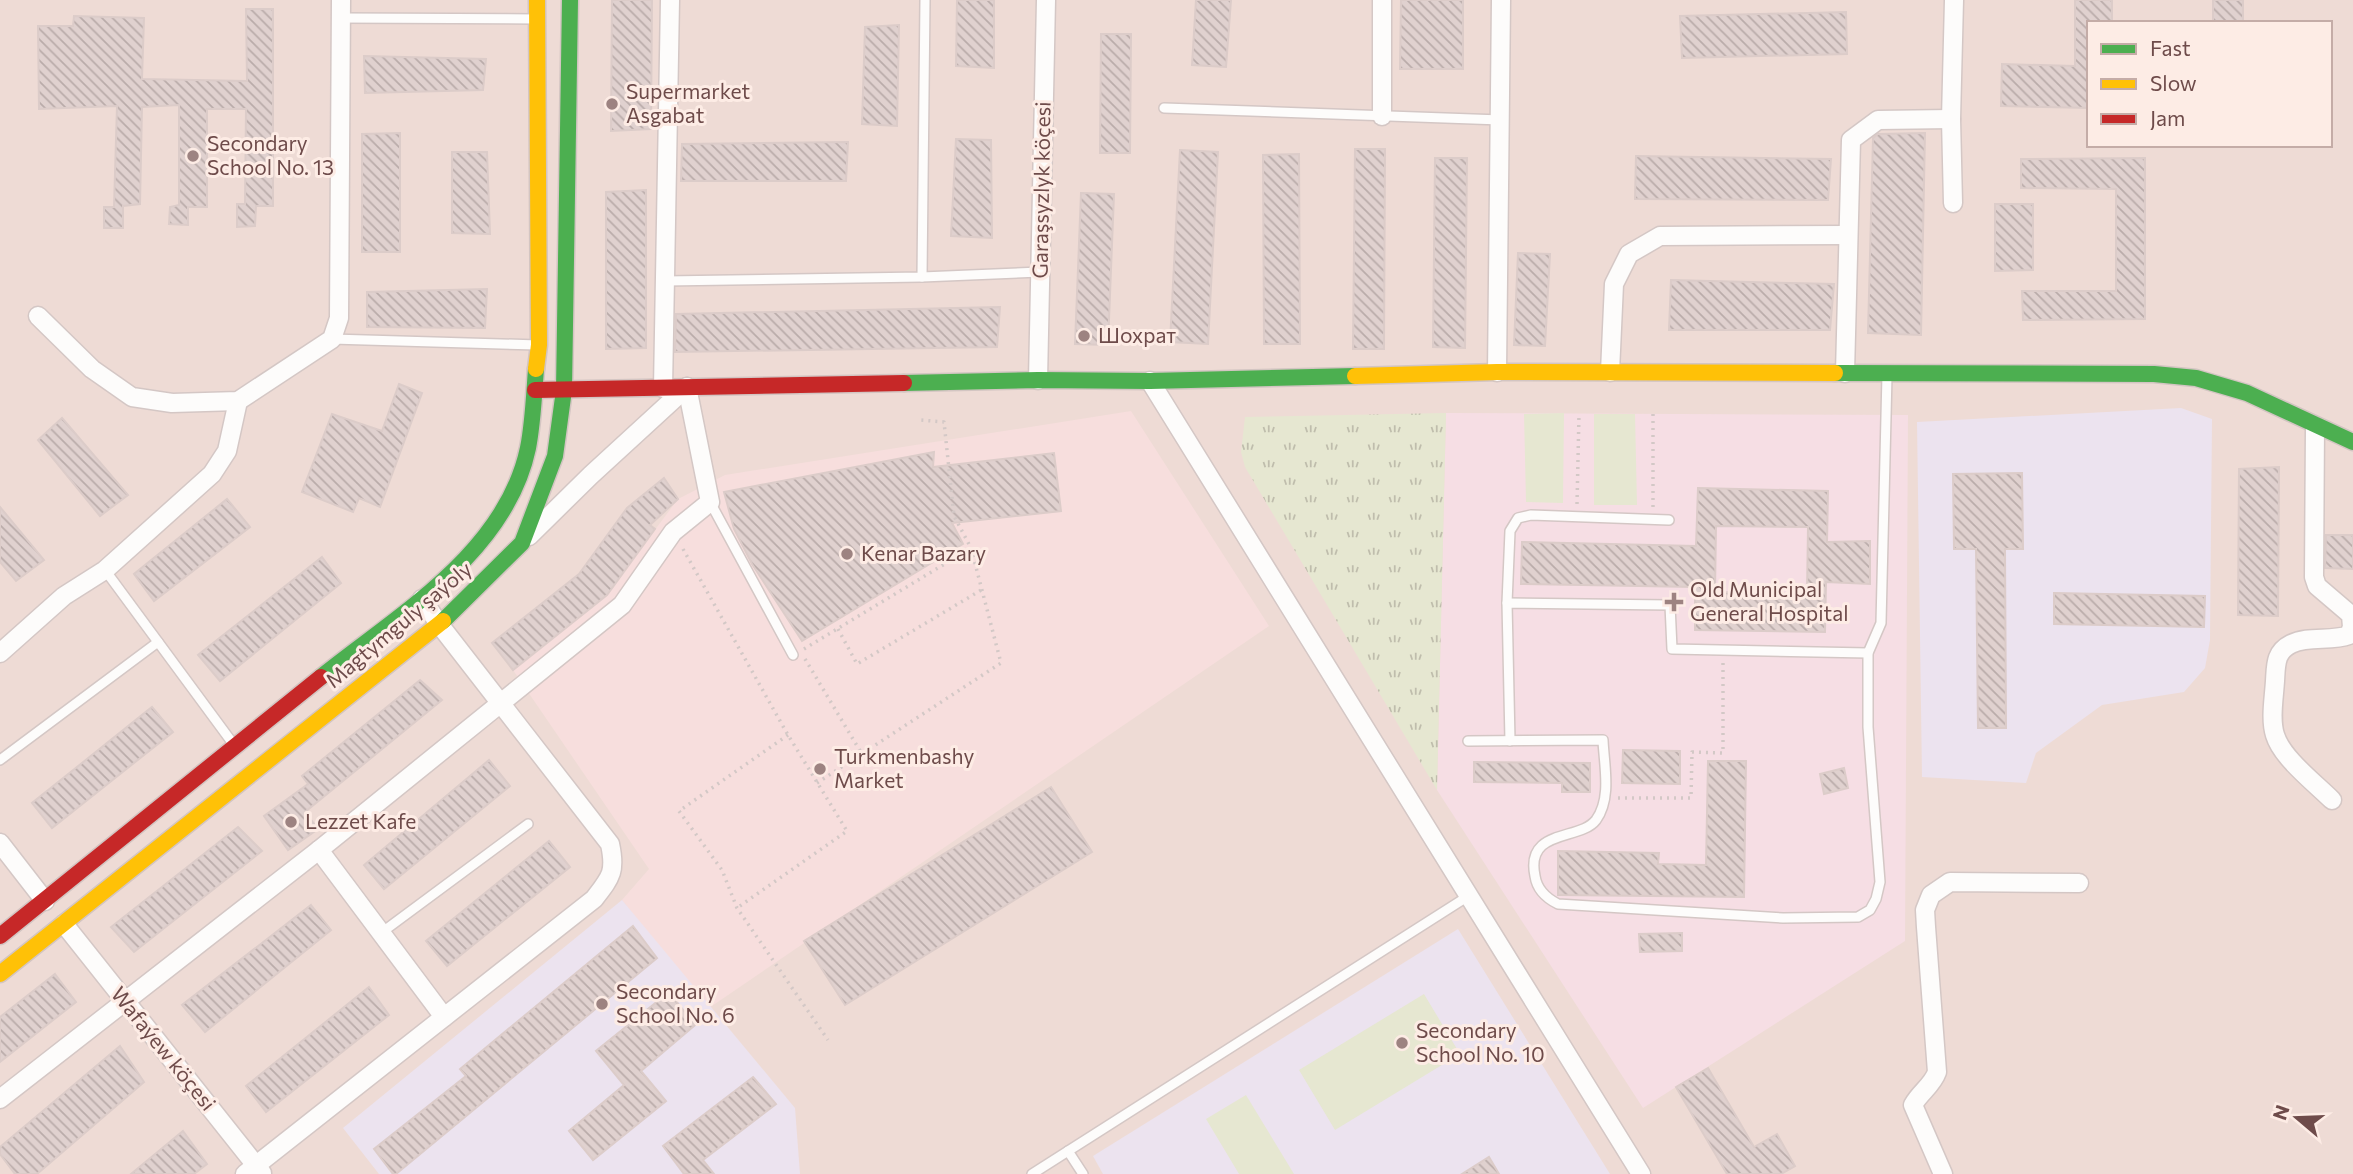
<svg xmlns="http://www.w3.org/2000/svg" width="2353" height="1174" viewBox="0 0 2353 1174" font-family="Commissioner,sans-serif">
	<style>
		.residential { fill: #eedbd5; fill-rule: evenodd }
		.commercial { fill: #f7dedd }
		.education { fill: #ece3ef }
		.medical { fill: #f6dee4 }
		.grass { fill: url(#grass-tufts) }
		.garden { fill: #e6e7d1 }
		.building { fill: url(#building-back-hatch); stroke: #dcccc9; stroke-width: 2; fill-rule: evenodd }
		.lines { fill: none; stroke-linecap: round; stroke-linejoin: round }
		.lane-casing { stroke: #d4c7c5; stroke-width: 12 }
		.street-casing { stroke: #d4c7c5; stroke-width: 21 }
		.fast-casing { stroke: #d3c5c2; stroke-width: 19 }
		.slow-casing { stroke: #d3c5c2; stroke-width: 19 }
		.jam-casing { stroke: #d3c5c2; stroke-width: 19 }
		.path { stroke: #d3c8c6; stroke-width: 3.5; stroke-dasharray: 2 5; stroke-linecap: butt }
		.lane { stroke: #fdfcfb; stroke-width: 9 }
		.street { stroke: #fdfcfb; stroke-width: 18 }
		.fast { stroke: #4caf50; stroke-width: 16 }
		.slow { stroke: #ffc107; stroke-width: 16 }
		.jam { stroke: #c62828; stroke-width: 16 }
		.poi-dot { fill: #9d8381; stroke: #fdece5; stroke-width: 2.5 }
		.labels { text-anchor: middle; stroke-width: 6; stroke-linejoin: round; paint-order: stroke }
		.poi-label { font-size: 21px; fill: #6e4b4a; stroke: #fdece5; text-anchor: start }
		.street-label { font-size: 21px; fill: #6e4b4a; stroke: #fdece5 }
	</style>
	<defs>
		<pattern id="grass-tufts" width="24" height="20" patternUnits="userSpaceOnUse" patternTransform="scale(1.75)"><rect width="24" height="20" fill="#e6e7d1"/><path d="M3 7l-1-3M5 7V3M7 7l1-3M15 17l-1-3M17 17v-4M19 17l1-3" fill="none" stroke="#bfbdac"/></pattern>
		<pattern id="building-back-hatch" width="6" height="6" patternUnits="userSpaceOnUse" patternTransform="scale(1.75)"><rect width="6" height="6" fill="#e0d1cf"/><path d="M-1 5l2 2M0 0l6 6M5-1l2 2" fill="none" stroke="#baacaa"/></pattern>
	</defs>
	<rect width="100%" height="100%" fill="#f4eae6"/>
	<!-- residential -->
	<path class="residential" d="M0,0H2353V1174H0ZM2089,23H2330V145H2089Z"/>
	<!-- commercial -->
	<polygon class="commercial" points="1131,411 1269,626 709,1008 622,900 649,869 513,670 607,594 678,499 725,475"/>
	<!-- education -->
	<g class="education">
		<polygon points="2181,408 2212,419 2210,640 2205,668 2184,692 2102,705 2036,753 2026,783 1922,777 1917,422"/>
		<polygon points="622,900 795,1108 800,1174 379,1174 343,1128"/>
		<polygon points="1458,929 1610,1174 1103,1174 1093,1156"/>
	</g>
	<!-- medical -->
	<polygon class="medical" points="1446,413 1908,415 1905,941 1643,1108 1437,790"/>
	<!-- grass -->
	<polygon class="grass" points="1446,413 1437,790 1245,467 1241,452 1245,417"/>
	<!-- garden -->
	<g class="garden">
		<polygon points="1564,413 1563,503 1526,502 1524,414"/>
		<polygon points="1594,414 1635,414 1637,505 1594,505"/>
		<polygon points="1424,994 1460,1054 1335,1130 1299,1070"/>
		<polygon points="1246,1095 1294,1174 1239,1174 1206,1119"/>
	</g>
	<!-- building -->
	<g class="building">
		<polygon points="612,0 652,0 651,129 611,131"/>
		<polygon points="957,0 994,0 994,68 956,66"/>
		<polygon points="1196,0 1231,0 1226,67 1192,65"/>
		<polygon points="1401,0 1463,0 1463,69 1400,69"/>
		<polygon points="2075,0 2112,0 2112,23 2089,23 2089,108 2001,106 2002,64 2075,66"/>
		<rect x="2213" y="0" width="30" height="23"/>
		<polygon points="246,9 273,9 273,206 256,206 255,226 237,227 237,204 245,204 246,109 207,109 207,207 188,207 188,225 169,224 170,207 179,205 179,105 142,107 140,204 123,206 123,228 104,228 104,207 114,207 117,106 39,109 38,26 73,26 74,16 144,18 142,79 247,81"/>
		<polygon points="1846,12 1847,54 1682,58 1680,16"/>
		<polygon points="899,25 897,126 862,124 865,27"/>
		<polygon points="1101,34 1131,34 1130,153 1100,153"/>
		<polygon points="364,56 486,59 483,90 365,93"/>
		<polygon points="400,133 400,252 362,252 362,134"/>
		<polygon points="1925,133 1921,335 1868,333 1873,138 1878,134"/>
		<polygon points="956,139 991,140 992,238 951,236"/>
		<polygon points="848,142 846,181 681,181 682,144"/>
		<polygon points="1355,149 1385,149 1384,349 1353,349"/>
		<polygon points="1180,150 1218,152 1208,344 1170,342"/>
		<polygon points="452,152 487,152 490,234 452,233"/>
		<polygon points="1299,154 1300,344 1264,344 1263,155"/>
		<polygon points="1636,156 1831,159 1828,200 1635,199"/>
		<polygon points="1435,158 1467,158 1465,348 1433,347"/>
		<polygon points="2145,158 2145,319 2023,320 2022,291 2116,291 2116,189 2021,188 2021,159"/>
		<polygon points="646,190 646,348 606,349 606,192"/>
		<polygon points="1081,193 1114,194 1108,345 1075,344"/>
		<polygon points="1995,204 2033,204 2033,270 1995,271"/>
		<polygon points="1518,253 1550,254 1545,346 1514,345"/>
		<polygon points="1671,280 1834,284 1830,330 1669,330"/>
		<polygon points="487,289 485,328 367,327 367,292"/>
		<polygon points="1000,307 997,347 675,352 676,314"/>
		<polygon points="399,384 422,393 380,507 359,498 353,512 302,492 332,414 382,431"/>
		<polygon points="62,418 128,495 100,516 38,440"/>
		<polygon points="934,452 933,467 1054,453 1061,511 952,523 963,544 802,641 752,564 734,529 724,492"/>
		<polygon points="2279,467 2278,616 2238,615 2239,469"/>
		<polygon points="2022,473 2023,549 2005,549 2006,728 1978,728 1976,549 1954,549 1953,474"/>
		<polygon points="664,478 678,499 650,525 655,529 607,595 513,670 492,643 579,574 627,508"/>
		<path d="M1698,488L1828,491L1827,542L1870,541V584L1826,582L1825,632L1695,630V587L1521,584L1522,542L1696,546ZM1716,526L1808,527L1807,594L1715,592Z"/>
		<polygon points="227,499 250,527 154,601 134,574"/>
		<polygon points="0,507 44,560 16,581 0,562"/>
		<polygon points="2326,535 2353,535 2353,569 2325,568"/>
		<polygon points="322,557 341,583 220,681 198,655"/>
		<polygon points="2054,593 2205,596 2204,627 2054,624"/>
		<polygon points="420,680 442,700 305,812 318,829 288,850 264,816 308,784 302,776"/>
		<polygon points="152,707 173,732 52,828 32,803"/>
		<polygon points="1623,750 1680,751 1680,784 1622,783"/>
		<polygon points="489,760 510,786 384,889 364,865"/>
		<polygon points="1708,761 1746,761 1744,897 1558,895 1558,851 1659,853 1658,864 1706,865"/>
		<polygon points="1474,762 1590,763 1590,792 1562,792 1562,783 1474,782"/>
		<polygon points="1844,768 1848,788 1824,794 1820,774"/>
		<polygon points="1051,787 1092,852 845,1005 804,941"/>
		<polygon points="238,827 262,851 134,952 111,927"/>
		<polygon points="549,841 570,867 447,966 426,941"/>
		<polygon points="311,905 331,930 205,1032 182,1005"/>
		<polygon points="633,926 657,958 396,1174 393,1174 374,1149 466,1076 460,1069"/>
		<polygon points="1682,933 1682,951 1640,952 1639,934"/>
		<polygon points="55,974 76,1002 0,1062 0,1017"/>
		<polygon points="369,987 389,1015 266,1112 246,1086"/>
		<polygon points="669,992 695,1025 641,1071 666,1101 593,1160 569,1131 624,1085 596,1051"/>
		<polygon points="120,1046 144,1082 37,1174 15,1174 0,1154 0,1147"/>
		<polygon points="1708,1068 1754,1147 1777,1134 1795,1166 1781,1174 1727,1174 1676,1087"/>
		<polygon points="753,1077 776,1104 703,1160 714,1174 684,1174 663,1146"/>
		<polygon points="183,1131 207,1164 194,1174 131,1174"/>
		<polygon points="1489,1157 1499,1174 1462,1174"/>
	</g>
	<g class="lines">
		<defs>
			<g id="lane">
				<polyline points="341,18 536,19"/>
				<polyline points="1164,108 1501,120"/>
				<polyline points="922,277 925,0"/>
				<polyline points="665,281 922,277 1040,272"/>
				<polyline points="332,339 538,345"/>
				<polyline points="710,502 793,655"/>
				<polyline points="105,570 234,745"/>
				<polyline points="1507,603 1510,531 1518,518 1531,515 1669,520"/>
				<path d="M1468,741L1603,740C1604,765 1612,798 1596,820C1580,841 1525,828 1535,876C1537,890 1546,898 1558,904L1783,918L1858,917L1870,910L1876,899L1880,882L1868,727V653L1881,623L1887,375"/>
				<polyline points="1510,741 1507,603 1670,605 1672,649 1868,653"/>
				<polyline points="0,760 158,642"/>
				<polyline points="381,933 528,824"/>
				<polyline points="1068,1151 1083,1174"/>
				<polyline points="1032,1174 1470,895"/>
			</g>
			<g id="street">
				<polyline points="1382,0 1382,116"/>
				<polyline points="1953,203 1951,119 1954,0"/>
				<polyline points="38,316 92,369 132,397 172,403 238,401 332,339 339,318 341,0"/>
				<polyline points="1497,372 1501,0"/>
				<polyline points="1610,372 1614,284 1629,254 1660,236 1848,235"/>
				<polyline points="1845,373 1851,140 1878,120 1951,119"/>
				<polyline points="1038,380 1046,0"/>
				<polyline points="1150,381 1641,1174"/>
				<polyline points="663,388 670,0"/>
				<path d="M2315,426L2314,577L2317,586L2351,615L2352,627L2349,635C2331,642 2309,635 2291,644C2275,652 2276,665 2275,681C2274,698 2270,719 2275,735C2282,758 2315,783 2332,800"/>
				<polyline points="529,536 591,475 687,387"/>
				<polyline points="0,653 64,596 105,570 212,474 227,451 238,401"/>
				<polyline points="0,843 45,901"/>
				<polyline points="319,850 444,1017"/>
				<polyline points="64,924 262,1173"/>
				<polyline points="0,1099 319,850 622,605 673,532 710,502 687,387"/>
				<path d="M245,1174L594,899C611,877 616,872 610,844L439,624L422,599"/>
				<path d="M1943,1174L1913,1105C1920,1092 1932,1086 1937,1072L1926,927L1925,910L1931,895L1950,882L2079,883"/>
			</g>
			<g id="fast">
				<polyline points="1835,373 2154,374 2196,378 2247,393 2353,442"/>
				<polyline points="904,383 1038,380 1150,381 1355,376"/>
				<polyline points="443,621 522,543 555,456 564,390 570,0"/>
				<path d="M321,677C398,615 506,553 528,448C533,423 534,395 536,369"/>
			</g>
			<g id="slow">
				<polyline points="536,369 539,345 537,0"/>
				<polyline points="1355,376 1497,372 1835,373"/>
				<polyline points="0,974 443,621"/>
			</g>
			<g id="jam">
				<polyline points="535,390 904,383"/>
				<polyline points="0,936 321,677"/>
			</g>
		</defs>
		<!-- lane casing -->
		<use href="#lane" class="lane-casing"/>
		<!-- street casing -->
		<use href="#street" class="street-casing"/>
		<!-- fast casing -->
		<use href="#fast" class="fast-casing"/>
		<!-- slow casing -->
		<use href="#slow" class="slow-casing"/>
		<!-- jam casing -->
		<use href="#jam" class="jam-casing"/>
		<!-- path -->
		<g class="path">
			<polyline points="1653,414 1653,507"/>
			<polyline points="1577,504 1579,414"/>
			<polyline points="683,549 788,735 847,831 737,908"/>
			<polyline points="838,629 857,664 983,589"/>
			<polyline points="804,649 971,548"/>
			<polyline points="805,659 862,754"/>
			<polyline points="788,735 679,811 722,870 737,908 828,1040"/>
			<polyline points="817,783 1001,663 971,548 954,516 944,422 920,420"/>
			<polyline points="1618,798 1691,798 1692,752 1723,753 1723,663"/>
		</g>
		<!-- lane -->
		<use href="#lane" class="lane"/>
		<!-- street -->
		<use href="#street" class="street"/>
		<!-- fast -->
		<use href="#fast" class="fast"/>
		<!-- slow -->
		<use href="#slow" class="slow"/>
		<!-- jam -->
		<use href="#jam" class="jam"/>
	</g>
	<!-- markers -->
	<g class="poi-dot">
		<circle cx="612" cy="104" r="7"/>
		<circle cx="193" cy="156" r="7"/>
		<circle cx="1084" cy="336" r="7"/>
		<circle cx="847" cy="554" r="7"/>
		<path d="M1670.5 591.5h7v7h7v7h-7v7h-7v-7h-7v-7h7z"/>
		<circle cx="820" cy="769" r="7"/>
		<circle cx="291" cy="822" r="7"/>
		<circle cx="602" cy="1004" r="7"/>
		<circle cx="1402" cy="1043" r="7"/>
	</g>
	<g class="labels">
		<!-- poi labels -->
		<g class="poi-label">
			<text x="626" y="99">Supermarket<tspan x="626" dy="24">Asgabat</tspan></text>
			<text x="207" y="151">Secondary<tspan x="207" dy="24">School No. 13</tspan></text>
			<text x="1098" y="343">Шохрат</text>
			<text x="861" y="561">Kenar Bazary</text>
			<text x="1690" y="597">Old Municipal<tspan x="1690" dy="24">General Hospital</tspan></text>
			<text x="834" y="764">Turkmenbashy<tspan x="834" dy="24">Market</tspan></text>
			<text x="305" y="829">Lezzet Kafe</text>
			<text x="616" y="999">Secondary<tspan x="616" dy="24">School No. 6</tspan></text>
			<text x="1416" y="1038">Secondary<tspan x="1416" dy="24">School No. 10</tspan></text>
		</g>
		<!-- street labels -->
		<g class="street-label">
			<text transform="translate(1042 190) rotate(-89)" y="7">Garaşsyzlyk köçesi</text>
			<text transform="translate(399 625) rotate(-40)" y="7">Magtymguly şaýoly</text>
			<text transform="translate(163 1049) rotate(51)" y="7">Wafaýew köçesi</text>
		</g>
	</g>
	<!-- legend -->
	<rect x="2087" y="21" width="245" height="126" fill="#fdece5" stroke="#c4aca7" stroke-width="2"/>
	<rect x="2101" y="44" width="35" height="10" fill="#4caf50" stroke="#c4aca7" stroke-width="2"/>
	<text x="2150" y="56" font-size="21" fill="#6e4b4a">Fast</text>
	<rect x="2101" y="79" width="35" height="10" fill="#ffc107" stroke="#c4aca7" stroke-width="2"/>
	<text x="2150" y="91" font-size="21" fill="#6e4b4a">Slow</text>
	<rect x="2101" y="114" width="35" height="10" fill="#c62828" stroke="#c4aca7" stroke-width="2"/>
	<text x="2150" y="126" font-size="21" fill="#6e4b4a">Jam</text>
	<!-- north arrow -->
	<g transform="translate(2297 1118) rotate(289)" stroke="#fdece5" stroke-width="5" paint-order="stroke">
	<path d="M0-5L12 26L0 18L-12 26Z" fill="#6e4b4a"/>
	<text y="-10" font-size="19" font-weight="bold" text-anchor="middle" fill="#6e4b4a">N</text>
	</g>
</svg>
